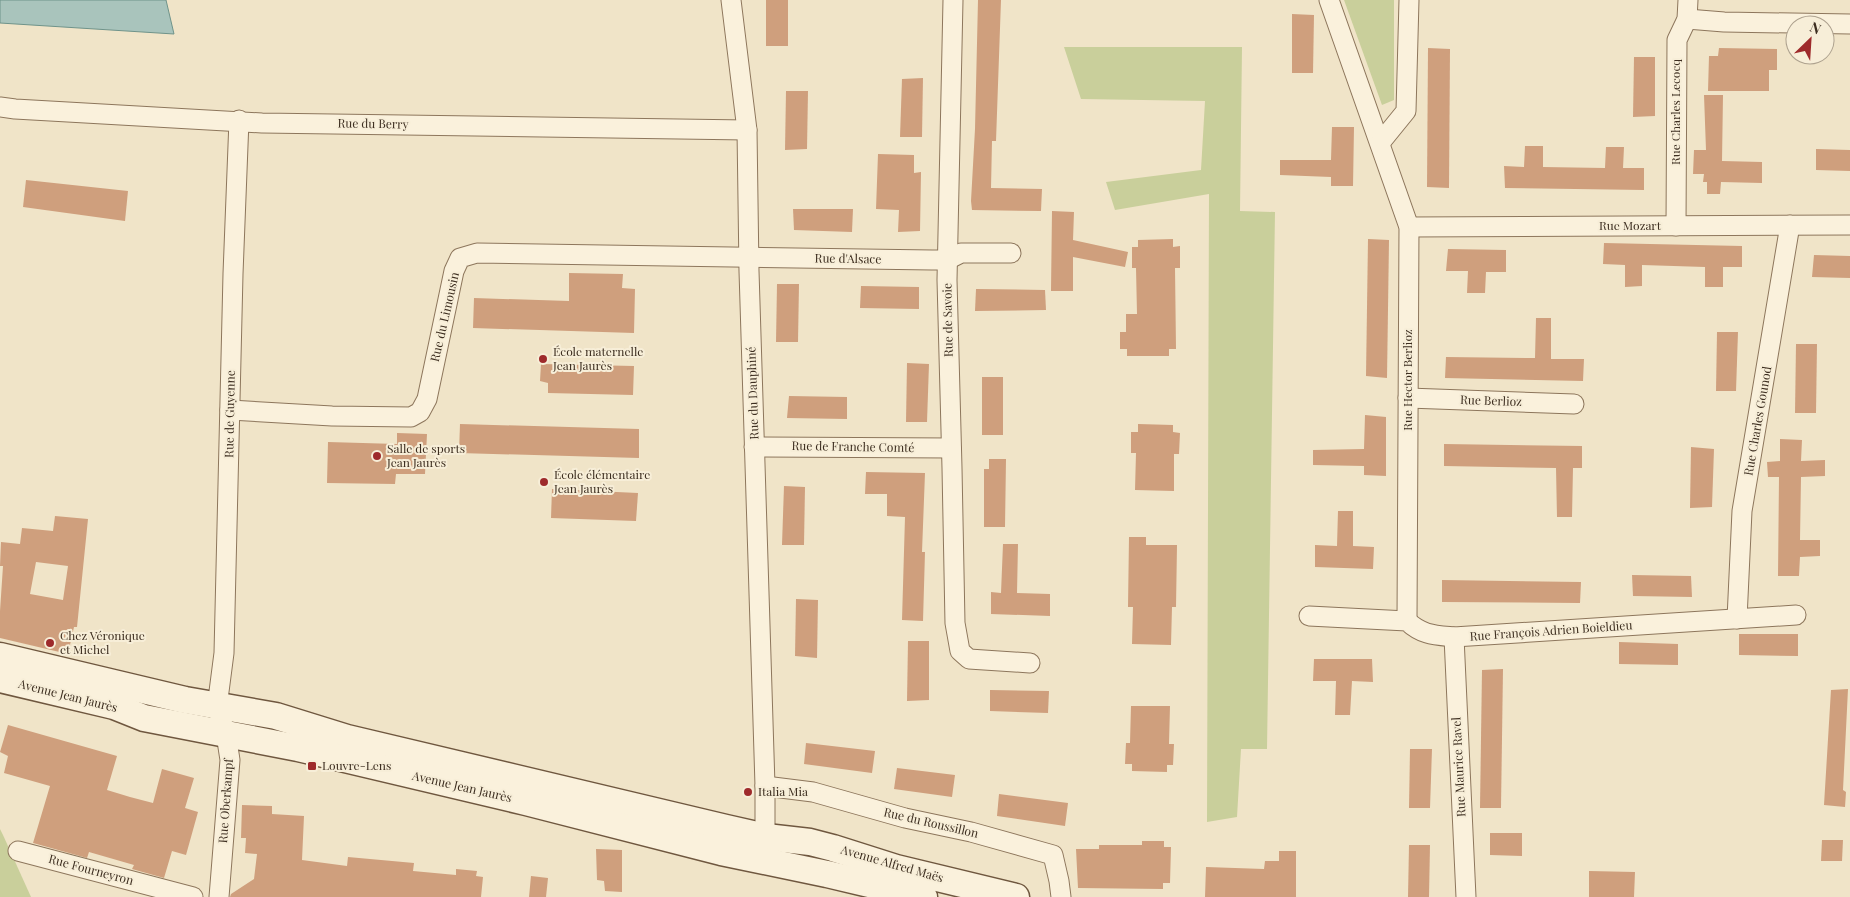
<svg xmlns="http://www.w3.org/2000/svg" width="1850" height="897" viewBox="0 0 1850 897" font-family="'Playfair Display',serif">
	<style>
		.green { fill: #c9cf9b }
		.water { fill: #a9c4bc; stroke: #6f938a }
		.building { fill: #cf9f7d; fill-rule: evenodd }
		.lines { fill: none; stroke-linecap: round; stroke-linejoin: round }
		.street-casing { stroke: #8d765c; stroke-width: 21 }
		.secondary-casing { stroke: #6f573f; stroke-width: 29 }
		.street { stroke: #faf1dc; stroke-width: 19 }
		.secondary { stroke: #faf1dc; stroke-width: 26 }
		.poi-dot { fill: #9e2a2b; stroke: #f7eed8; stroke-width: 2 }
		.labels { text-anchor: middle; stroke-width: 4; stroke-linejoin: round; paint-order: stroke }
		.street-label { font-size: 12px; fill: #3d2e20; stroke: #f7eed8 }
		.poi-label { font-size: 12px; fill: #3d2e20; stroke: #f7eed8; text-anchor: start }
	</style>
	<rect width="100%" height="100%" fill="#f0e4c8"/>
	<!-- green -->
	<g class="green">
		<polygon points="1344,0 1394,0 1394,100 1382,105"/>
		<polygon points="1064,47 1242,47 1240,211 1275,212 1267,749 1241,749 1237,817 1207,822 1209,194 1115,210 1106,182 1201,170 1205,101 1081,99"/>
		<polygon points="0,829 3,835 31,897 0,897"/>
	</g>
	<!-- water -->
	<polygon class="water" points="0,0 166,0 174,34 0,23"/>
	<!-- building -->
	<g class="building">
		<rect x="766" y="0" width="22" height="46"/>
		<polygon points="978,0 1001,0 996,141 992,141 991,188 1042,189 1041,211 972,210 971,201 975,129"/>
		<polygon points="1292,14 1314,15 1313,73 1292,73"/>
		<polygon points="1428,48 1450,49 1449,188 1427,187"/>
		<polygon points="1719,48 1777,49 1777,70 1769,70 1769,91 1708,91 1709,56 1718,56"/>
		<polygon points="1634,57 1655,57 1655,116 1633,117"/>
		<polygon points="923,78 922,137 900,137 902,79"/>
		<polygon points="786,91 808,91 807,149 785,150"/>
		<polygon points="1704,95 1723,95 1722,161 1762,162 1762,183 1721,182 1720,194 1707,194 1707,182 1703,182 1704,174 1693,174 1694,150 1706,150"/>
		<polygon points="1332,127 1354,127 1353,186 1331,186 1331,177 1280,175 1280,160 1331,160"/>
		<polygon points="1525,146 1543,146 1543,167 1605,168 1606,147 1624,147 1623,168 1644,168 1644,190 1505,188 1504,166 1524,167"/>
		<polygon points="1816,149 1850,150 1850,171 1816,170"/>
		<polygon points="878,154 914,155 914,173 921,172 920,231 898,232 899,210 876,209"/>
		<polygon points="26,180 128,191 125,221 23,207"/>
		<polygon points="793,209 853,209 852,232 794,230"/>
		<polygon points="1052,211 1074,212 1073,240 1128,252 1125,267 1073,257 1073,291 1051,291"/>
		<polygon points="1173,239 1173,247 1180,246 1180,268 1175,268 1176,349 1169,349 1169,356 1127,356 1127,349 1120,349 1120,332 1126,332 1126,314 1137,314 1136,268 1132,268 1132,247 1138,247 1138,240"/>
		<polygon points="1368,239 1389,240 1387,378 1366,376"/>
		<polygon points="1604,243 1742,246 1742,267 1723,267 1723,287 1705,287 1705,267 1642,265 1642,286 1625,287 1625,265 1603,264"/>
		<polygon points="1448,249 1506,250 1506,272 1486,272 1485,293 1467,293 1468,271 1446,271"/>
		<polygon points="1814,255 1850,256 1850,278 1812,277"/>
		<polygon points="569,273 623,274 622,288 635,289 634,333 473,328 474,298 569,301"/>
		<polygon points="777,284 799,284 798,342 776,342"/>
		<polygon points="861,286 919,287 919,309 860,308"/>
		<polygon points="976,289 1045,290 1046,310 975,311"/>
		<polygon points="1536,318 1551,318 1551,359 1584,359 1583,381 1445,378 1446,357 1535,358"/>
		<polygon points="1717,332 1738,332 1736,391 1716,391"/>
		<polygon points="1796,344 1817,344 1816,413 1795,413"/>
		<polygon points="907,363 929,364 927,422 906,422"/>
		<polygon points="541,364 634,366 633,395 548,393 548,383 540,381"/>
		<rect x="982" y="377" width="21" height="58"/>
		<polygon points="789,396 847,397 847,419 787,418"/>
		<polygon points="1365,415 1386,417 1386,476 1364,475 1364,466 1313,465 1313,450 1364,449"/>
		<polygon points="460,424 639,429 639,458 459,453"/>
		<polygon points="1138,424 1173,425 1173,432 1180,433 1179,454 1174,454 1174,491 1135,490 1136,453 1131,453 1131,432 1138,432"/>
		<polygon points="397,433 427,434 425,474 396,474 395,484 327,483 328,442 397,444"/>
		<polygon points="1780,439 1802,440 1801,461 1825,460 1825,476 1801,477 1800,540 1820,540 1820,556 1800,557 1799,576 1778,576 1779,477 1768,477 1767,462 1780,461"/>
		<polygon points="1444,444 1582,446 1582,468 1573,468 1572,517 1557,517 1556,468 1444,466"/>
		<polygon points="1691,447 1714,449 1712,507 1690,508"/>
		<polygon points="989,459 1006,459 1005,527 984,527 984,469 989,469"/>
		<polygon points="866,472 925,473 922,552 925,552 923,621 902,620 905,517 887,516 887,494 865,494"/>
		<polygon points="784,486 805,487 804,545 782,545"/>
		<polygon points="552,489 638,493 636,521 551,518"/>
		<polygon points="1338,511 1353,511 1353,546 1374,547 1373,569 1315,567 1315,545 1337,546"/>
		<path d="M55,516L88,519L77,627H74L68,654L0,638V611L3,566H0L1,542L20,544L22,528L53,531ZM36,562L68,566L63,600L30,594Z"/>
		<polygon points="1129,537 1146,537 1146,545 1177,545 1176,607 1172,607 1171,645 1132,644 1133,607 1128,607"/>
		<polygon points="1003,544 1018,544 1017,593 1050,594 1050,616 991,614 991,592 1001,593"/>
		<polygon points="1632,575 1691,576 1692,597 1633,596"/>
		<polygon points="1442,580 1581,582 1580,603 1442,602"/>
		<polygon points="796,599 818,600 817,658 795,656"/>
		<polygon points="1739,634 1798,634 1798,656 1739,655"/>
		<polygon points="908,641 929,641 929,700 907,701"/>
		<polygon points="1619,642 1678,644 1678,665 1619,664"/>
		<polygon points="1314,659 1372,659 1373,682 1352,681 1350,715 1335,715 1336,681 1313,681"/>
		<polygon points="1503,669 1501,808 1480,808 1482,670"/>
		<polygon points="1848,689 1843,790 1846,792 1845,807 1824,805 1831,690"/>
		<polygon points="990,690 1049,691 1048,713 990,711"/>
		<polygon points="1131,706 1170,706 1169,744 1174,744 1173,765 1167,765 1167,772 1132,771 1132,764 1125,764 1126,743 1130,743"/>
		<polygon points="8,725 117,756 107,790 130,797 153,803 162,769 194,778 185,808 198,812 186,855 172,851 164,878 132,869 134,865 89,852 87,858 33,843 50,786 4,773 8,756 0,752"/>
		<polygon points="806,743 875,751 872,773 804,764"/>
		<polygon points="1410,749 1432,749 1430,808 1409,808"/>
		<polygon points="897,768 955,775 952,797 894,789"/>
		<polygon points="999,794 1068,803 1065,826 997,816"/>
		<polygon points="242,805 272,806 272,814 304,816 302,860 347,866 348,857 414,863 413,871 456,875 456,869 477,871 476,876 483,877 481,897 230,897 231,894 254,879 257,854 245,853 246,838 241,838"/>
		<polygon points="1490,833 1522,833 1522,856 1490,855"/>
		<polygon points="1822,840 1843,840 1842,861 1821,861"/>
		<polygon points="1142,841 1164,841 1164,847 1171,847 1170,883 1163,883 1163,889 1078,888 1076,849 1099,849 1099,845 1142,845"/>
		<polygon points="1409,845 1430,845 1429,897 1408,897"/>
		<polygon points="596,849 622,850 622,892 605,891 604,881 597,880"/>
		<polygon points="1279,851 1296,851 1296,897 1205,897 1206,867 1264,869 1265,861 1279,861"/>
		<polygon points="1589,871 1635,872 1634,897 1589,897"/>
		<polygon points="531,876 548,878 546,897 529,897"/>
	</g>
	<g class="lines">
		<defs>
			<g id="street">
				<polyline points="731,0 747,130 749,271 765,786 765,848"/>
				<polyline points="953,0 947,280 952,468 955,623 960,651 969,659 1030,663"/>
				<polyline points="1329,0 1409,227 1407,621"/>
				<polyline points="1687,19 1724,22 1850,24"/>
				<polyline points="0,107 15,109 262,123 747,130"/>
				<polyline points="1380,143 1406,111 1409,0"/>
				<polyline points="1676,226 1677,40 1687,19 1688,0"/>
				<polyline points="1409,227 1850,225"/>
				<polyline points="1408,398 1574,404"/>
				<polyline points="230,410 332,416 411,417 420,412 427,399 454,271 460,258 477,253 932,260 947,260 961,253 1011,253"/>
				<polyline points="754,447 951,448"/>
				<path d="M1309,616L1407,621C1422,635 1434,635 1454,637L1796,615"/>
				<polyline points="1737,619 1742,511 1790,225"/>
				<polyline points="1454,637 1466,897"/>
				<polyline points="765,786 813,792 905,818 971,832 1053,855 1059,881 1061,897"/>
				<polyline points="18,851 193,897"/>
				<polyline points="219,897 230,760 226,734 217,707 224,653 233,274 239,120"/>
			</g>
			<g id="secondary">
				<polyline points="0,656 185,700 276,716 347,738 726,828 766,837 810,842 833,848 896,868 1016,897"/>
				<polyline points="0,679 114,706 144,718 298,748 526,802 721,852 827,874 924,897"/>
			</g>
		</defs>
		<!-- street casing -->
		<use href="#street" class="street-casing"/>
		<!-- secondary casing -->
		<use href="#secondary" class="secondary-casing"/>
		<!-- street -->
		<use href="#street" class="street"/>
		<!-- secondary -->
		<use href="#secondary" class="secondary"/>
	</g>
	<!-- markers -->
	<g class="poi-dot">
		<circle cx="543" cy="359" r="5"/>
		<circle cx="377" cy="456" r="5"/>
		<circle cx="544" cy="482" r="5"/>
		<circle cx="50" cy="643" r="5"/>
		<rect x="307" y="761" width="10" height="10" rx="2.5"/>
		<circle cx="748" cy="792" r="5"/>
	</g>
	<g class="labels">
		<!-- street labels -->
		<g class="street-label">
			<text transform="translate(1676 112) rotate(-90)" y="4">Rue Charles Lecocq</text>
			<text transform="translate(373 124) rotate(1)" y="4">Rue du Berry</text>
			<text x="1630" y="230">Rue Mozart</text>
			<text transform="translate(848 259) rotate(1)" y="4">Rue d'Alsace</text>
			<text transform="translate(445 317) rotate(-77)" y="4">Rue du Limousin</text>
			<text transform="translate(948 320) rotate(-91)" y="4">Rue de Savoie</text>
			<text transform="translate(1408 380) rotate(-90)" y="4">Rue Hector Berlioz</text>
			<text transform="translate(753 393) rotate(-92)" y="4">Rue du Dauphiné</text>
			<text transform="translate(1491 401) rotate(2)" y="4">Rue Berlioz</text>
			<text transform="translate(230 414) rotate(-89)" y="4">Rue de Guyenne</text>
			<text transform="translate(1758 421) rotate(-80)" y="4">Rue Charles Gounod</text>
			<text transform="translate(853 447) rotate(1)" y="4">Rue de Franche Comté</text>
			<text transform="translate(1551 631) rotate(-4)" y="4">Rue François Adrien Boieldieu</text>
			<text transform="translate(68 696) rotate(14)" y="4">Avenue Jean Jaurès</text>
			<text transform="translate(1459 767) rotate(-93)" y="4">Rue Maurice Ravel</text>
			<text transform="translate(462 787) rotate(13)" y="4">Avenue Jean Jaurès</text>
			<text transform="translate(226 801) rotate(-86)" y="4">Rue Oberkampf</text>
			<text transform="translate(931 823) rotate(13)" y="4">Rue du Roussillon</text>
			<text transform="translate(892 864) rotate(16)" y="4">Avenue Alfred Maës</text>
			<text transform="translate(91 870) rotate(15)" y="4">Rue Fourneyron</text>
		</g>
		<!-- poi labels -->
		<g class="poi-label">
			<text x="553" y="356">École maternelle<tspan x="553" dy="14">Jean Jaurès</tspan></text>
			<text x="387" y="453">Salle de sports<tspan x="387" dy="14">Jean Jaurès</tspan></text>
			<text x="554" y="479">École élémentaire<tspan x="554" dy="14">Jean Jaurès</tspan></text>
			<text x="60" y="640">Chez Véronique<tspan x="60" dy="14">et Michel</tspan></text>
			<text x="322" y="770">Louvre-Lens</text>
			<text x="758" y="796">Italia Mia</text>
		</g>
	</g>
	<!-- north arrow -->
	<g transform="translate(1810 40) rotate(25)"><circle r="24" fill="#f7eed8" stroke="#ada18e"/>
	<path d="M0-4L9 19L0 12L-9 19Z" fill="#9e2a2b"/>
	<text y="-8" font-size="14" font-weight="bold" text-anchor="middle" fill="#3d2e20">N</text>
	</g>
</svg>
